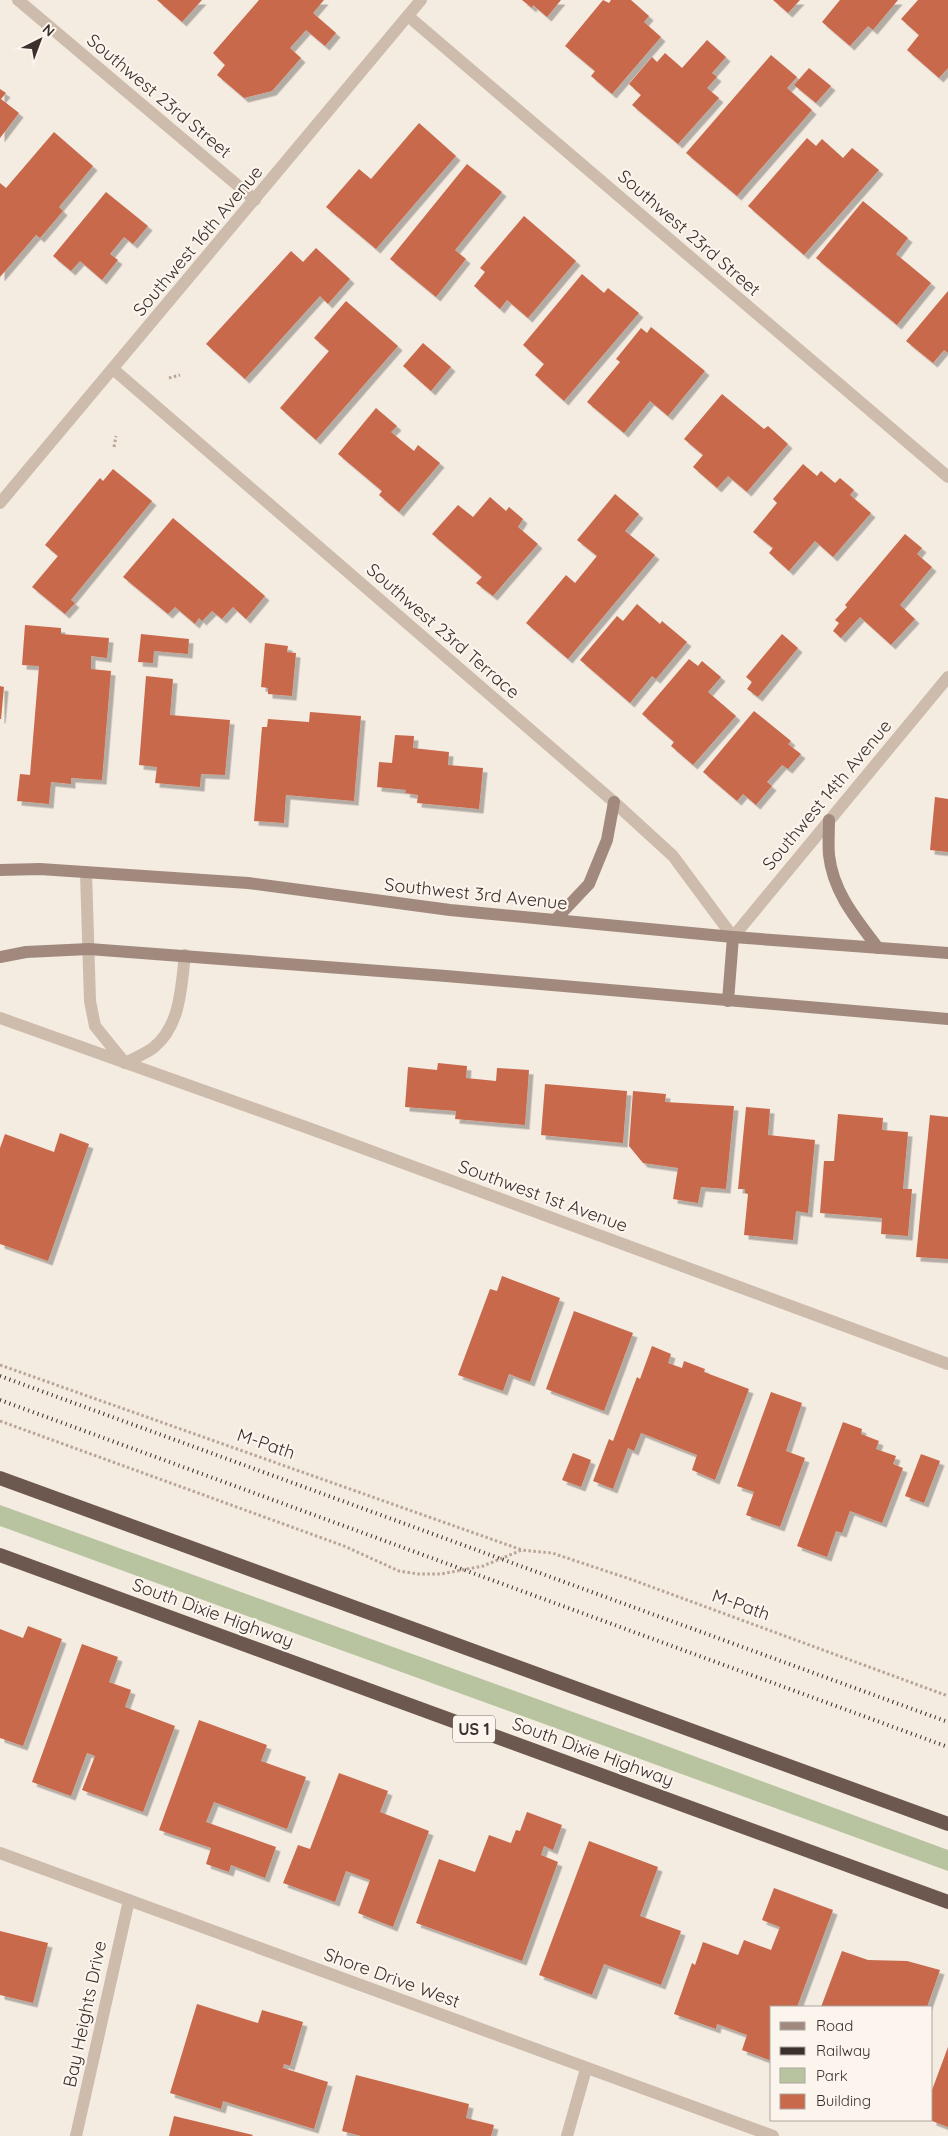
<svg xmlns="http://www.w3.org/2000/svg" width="948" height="2136" viewBox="0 0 948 2136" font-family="Quicksand,sans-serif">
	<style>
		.green { fill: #b8c4a0 }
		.building { fill: #c8694b; filter: url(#shadow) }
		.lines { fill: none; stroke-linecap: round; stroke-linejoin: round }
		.path { stroke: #b9a596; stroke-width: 3; stroke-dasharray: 2.5 2.5; stroke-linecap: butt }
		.minor { stroke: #cdbbac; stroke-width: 12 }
		.secondary { stroke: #a18a7d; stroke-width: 12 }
		.trunk { stroke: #6c584f; stroke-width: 14 }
		.rail { stroke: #3b302b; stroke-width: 4; stroke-dasharray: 1 4; stroke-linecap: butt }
		.labels { text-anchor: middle; stroke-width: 4.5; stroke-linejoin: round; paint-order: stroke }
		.shield { fill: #fbf5ee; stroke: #756b66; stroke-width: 1 }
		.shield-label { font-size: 16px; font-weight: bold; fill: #3b302b }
		.street-label { font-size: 18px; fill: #3b302b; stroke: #fbf5ee }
	</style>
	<defs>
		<filter id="shadow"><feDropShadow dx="4.5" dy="4.5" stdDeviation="0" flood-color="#0004"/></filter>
	</defs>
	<rect width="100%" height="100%" fill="#f4ebe1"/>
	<!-- green -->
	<polygon class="green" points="0,1505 645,1738 948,1850 948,1871 0,1526"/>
	<!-- building -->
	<g class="building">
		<polygon points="157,0 202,0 182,22"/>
		<polygon points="259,0 324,0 313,13 336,33 325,46 306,30 290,48 301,58 272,91 244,98 217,75 225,65 213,53"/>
		<polygon points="522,0 561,0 547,17 533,5 532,8"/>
		<polygon points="603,0 609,3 611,0 631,0 649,16 644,22 661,37 612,94 591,76 595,71 565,46"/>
		<polygon points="773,0 800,0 788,13"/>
		<polygon points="840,0 898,0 873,30 868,26 850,46 822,22"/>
		<polygon points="918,0 948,0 948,68 939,78 907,50 919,35 901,19"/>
		<polygon points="707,40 726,57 712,73 717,77 707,88 719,98 678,144 632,105 641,95 629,84 652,57 657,62 665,53 682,68"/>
		<polygon points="771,55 797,77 787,88 812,110 737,196 686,153"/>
		<polygon points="809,68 831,86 816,103 794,85"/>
		<polygon points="0,89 6,93 1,99 19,113 0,138"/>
		<polygon points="419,123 456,156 376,249 326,207 359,169 371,179"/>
		<polygon points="54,132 93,166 59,207 63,211 40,238 36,235 0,277 0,183 6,188"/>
		<polygon points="807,138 816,146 822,139 843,158 852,148 879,170 804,255 748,206"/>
		<polygon points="467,164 502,192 455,250 466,259 436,297 390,259"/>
		<polygon points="106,192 148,226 133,244 124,237 110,254 118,260 102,280 80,261 71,271 53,256"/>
		<polygon points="863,201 908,238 896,254 931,283 897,325 816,258"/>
		<polygon points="524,216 576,261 528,318 507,300 500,309 474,286 485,272 480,268"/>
		<polygon points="316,248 350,279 328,304 320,296 245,379 206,344 291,251 303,262"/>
		<polygon points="582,274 604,293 608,288 639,313 564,401 535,375 544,364 523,345"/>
		<polygon points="948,291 948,353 944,350 933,363 906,341"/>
		<polygon points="346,301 398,346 316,440 280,408 329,351 314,338"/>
		<polygon points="651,327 705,371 668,416 650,401 624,433 587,402 620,362 616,359 641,328 647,333"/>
		<polygon points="423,343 451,367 431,391 403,366"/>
		<polygon points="722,394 764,429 768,426 788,444 747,492 728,476 717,488 693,467 703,455 684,439"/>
		<polygon points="376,408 397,426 391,432 414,451 418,445 440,463 399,512 379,495 382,491 338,454"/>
		<polygon points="803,464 817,476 821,471 835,483 840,478 854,490 850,495 871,513 833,557 815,541 789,571 769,553 773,548 753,532 777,503 773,499"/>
		<polygon points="113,469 152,501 71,600 75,603 65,614 32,587 58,556 45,545 100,478 103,481"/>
		<polygon points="615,494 639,514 625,531 655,555 568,659 526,623 566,575 575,583 597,556 577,540"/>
		<polygon points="490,497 506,511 509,507 523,519 518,527 538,544 493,596 476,583 482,577 432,534 458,505 473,517"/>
		<polygon points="173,518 265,596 246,619 233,607 222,619 212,611 202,621 199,618 195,624 175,607 168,614 123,577"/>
		<polygon points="905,534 922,548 917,554 932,567 900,605 915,619 891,645 860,617 841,638 833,631 839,623 835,620 847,607 845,605"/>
		<polygon points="637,604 660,624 662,621 687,642 656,679 652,676 630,703 580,660 617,616 623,621"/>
		<polygon points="25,625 61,628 61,634 109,638 107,658 91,656 91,669 111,671 102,780 71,778 71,784 51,782 49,804 17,801 20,774 30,775 39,666 22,665"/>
		<polygon points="141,634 189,639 188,654 154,651 153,663 138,662"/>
		<polygon points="782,634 798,648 758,697 747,689 752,682 746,677"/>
		<polygon points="265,643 288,646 287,652 296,653 292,696 268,694 268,688 261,687"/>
		<polygon points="689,659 698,666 702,661 721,677 708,692 736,716 693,765 671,746 674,742 642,714"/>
		<polygon points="146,676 173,679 170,715 230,720 225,775 201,774 200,787 155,783 157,767 139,765"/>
		<polygon points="0,686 4,687 1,719 0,719"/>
		<polygon points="754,711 791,741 788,744 801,754 788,769 782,765 767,782 772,786 756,805 743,794 737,801 703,772"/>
		<polygon points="310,712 361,716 354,801 286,795 284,823 254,821 262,727 267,727 268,719 309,722"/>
		<polygon points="395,735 414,736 413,748 449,752 448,765 483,768 479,809 417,803 418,795 405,793 406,790 377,787 379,762 392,763"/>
		<polygon points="935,797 948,799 948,852 930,850"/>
		<polygon points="438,1063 467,1066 466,1078 496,1081 497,1068 529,1070 525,1125 455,1119 456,1111 405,1107 408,1067 437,1070"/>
		<polygon points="545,1084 627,1091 623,1143 541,1135"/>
		<polygon points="633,1091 666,1094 665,1102 734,1106 726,1189 701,1187 698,1203 673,1199 678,1168 643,1163 629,1146"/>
		<polygon points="746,1107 770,1109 768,1135 815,1140 808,1213 796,1211 793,1240 744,1235 748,1194 745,1193 745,1189 738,1189"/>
		<polygon points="838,1114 883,1118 882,1130 908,1132 903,1189 912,1189 908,1236 881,1234 882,1218 820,1213 824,1161 834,1161"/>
		<polygon points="930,1115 948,1117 948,1259 916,1257"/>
		<polygon points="60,1133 89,1144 48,1261 0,1244 0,1148 5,1134 54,1152"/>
		<polygon points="502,1276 560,1298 530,1382 509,1374 503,1391 458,1375 490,1289 497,1291"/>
		<polygon points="574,1311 633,1333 604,1411 546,1389"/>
		<polygon points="652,1346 671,1354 668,1363 682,1368 684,1361 705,1369 704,1372 749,1389 715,1480 692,1470 697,1455 641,1433 634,1451 628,1448 613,1489 593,1481 609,1439 613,1441 637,1377 640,1379"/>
		<polygon points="771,1392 802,1403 786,1451 805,1458 780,1527 746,1515 754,1492 737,1486"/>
		<polygon points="843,1422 862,1429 861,1434 879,1441 876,1449 896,1456 893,1464 903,1468 882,1523 850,1511 842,1533 836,1531 827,1557 797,1546"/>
		<polygon points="573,1453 591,1460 581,1487 562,1480"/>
		<polygon points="921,1454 940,1461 924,1503 905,1496"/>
		<polygon points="28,1626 62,1639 23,1746 0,1738 0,1629 23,1638"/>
		<polygon points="82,1644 118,1657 109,1682 131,1690 125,1707 175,1726 143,1812 82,1790 95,1756 87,1753 71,1796 32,1782"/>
		<polygon points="199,1720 267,1745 261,1761 306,1777 287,1829 214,1802 206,1822 276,1847 265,1878 231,1865 229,1872 206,1864 211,1848 159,1830"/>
		<polygon points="339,1773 388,1791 380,1812 429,1831 393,1927 358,1913 370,1880 346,1871 335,1902 283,1883 298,1845 310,1849"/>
		<polygon points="527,1812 562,1825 553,1850 544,1846 541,1855 558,1862 522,1961 416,1923 439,1859 475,1872 489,1835 511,1843 516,1830 520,1831"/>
		<polygon points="589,1841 658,1867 640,1916 681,1931 661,1985 604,1964 592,1995 539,1975"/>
		<polygon points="774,1888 833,1910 797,2007 772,2007 772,2061 742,2050 747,2035 717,2024 716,2029 674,2014 692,1963 695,1965 703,1942 738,1955 744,1940 771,1950 780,1927 762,1920"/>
		<polygon points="0,1931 48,1943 33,2003 0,1995"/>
		<polygon points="842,1951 868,1960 907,1961 940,1970 927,2007 821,2007"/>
		<polygon points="197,2004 258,2023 262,2010 303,2022 290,2066 284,2064 283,2068 328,2082 314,2129 223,2101 221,2109 170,2093"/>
		<polygon points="948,2047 948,2127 932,2121 932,2090"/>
		<polygon points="356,2075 469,2104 466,2118 494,2125 491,2136 361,2136 342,2131"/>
		<polygon points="174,2116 253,2135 252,2136 169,2136"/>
	</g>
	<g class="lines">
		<!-- path -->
		<g class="path">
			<polyline points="169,378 180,375"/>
			<polyline points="114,447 116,436"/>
			<polyline points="0,1365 522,1550"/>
			<polyline points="0,1421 344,1546 399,1571 418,1574 441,1574 483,1566 522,1550 552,1553 630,1579 948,1696"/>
		</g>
		<!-- minor -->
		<g class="minor">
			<polyline points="18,0 255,200"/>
			<polyline points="408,16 948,477"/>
			<polyline points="113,369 614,802 673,856 733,937 948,677"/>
			<polyline points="0,503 421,0"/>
			<polyline points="86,872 90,1001 95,1026 125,1063"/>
			<polyline points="0,1018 311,1129 948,1364"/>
			<path d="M125,1063C134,1058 145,1054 153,1048C181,1026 181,987 185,955"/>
			<polyline points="0,1853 773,2136"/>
			<polyline points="76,2136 129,1900"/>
			<polyline points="567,2136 586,2069"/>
		</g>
		<!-- secondary -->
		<g class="secondary">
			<path d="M829,820C829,831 828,844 829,855C833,892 856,919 878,948"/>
			<polyline points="0,870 40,869 248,883 450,910 733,937 948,953"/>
			<polyline points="555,920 589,884 607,840 614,802"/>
			<polyline points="0,957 26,952 89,949 446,976 948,1019"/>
			<polyline points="728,1001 733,937"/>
		</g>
		<!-- trunk -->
		<g class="trunk">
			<polyline points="0,1478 948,1824"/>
			<polyline points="0,1555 948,1902"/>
		</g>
		<!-- rail -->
		<g class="rail">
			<polyline points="0,1376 948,1722"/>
			<polyline points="0,1400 948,1747"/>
		</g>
	</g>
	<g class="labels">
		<!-- shield labels -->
		<rect class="shield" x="453" y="1715.5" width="42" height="27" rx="4"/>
		<g class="shield-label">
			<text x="474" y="1735">US 1</text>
		</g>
		<!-- street labels -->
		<g class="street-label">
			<text transform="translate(159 96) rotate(40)" y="6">Southwest 23rd Street</text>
			<text transform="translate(689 233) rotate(41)" y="6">Southwest 23rd Street</text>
			<text transform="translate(198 241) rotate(-50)" y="6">Southwest 16th Avenue</text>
			<text transform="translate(443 631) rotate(41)" y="6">Southwest 23rd Terrace</text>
			<text transform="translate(827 795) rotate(-50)" y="6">Southwest 14th Avenue</text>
			<text transform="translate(476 894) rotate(6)" y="6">Southwest 3rd Avenue</text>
			<text transform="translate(543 1196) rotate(20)" y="6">Southwest 1st Avenue</text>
			<text transform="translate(266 1444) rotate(19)" y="6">M-Path</text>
			<text transform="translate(741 1605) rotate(20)" y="6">M-Path</text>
			<text transform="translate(213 1613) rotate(20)" y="6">South Dixie Highway</text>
			<text transform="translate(593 1752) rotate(20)" y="6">South Dixie Highway</text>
			<text transform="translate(392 1978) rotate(20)" y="6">Shore Drive West</text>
			<text transform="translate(85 2014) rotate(-78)" y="6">Bay Heights Drive</text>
		</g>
	</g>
	<!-- legend -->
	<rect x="770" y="2006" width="162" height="115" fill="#fbf5ee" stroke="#aea6a0"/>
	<rect x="780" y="2022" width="25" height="8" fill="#a18a7d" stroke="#aea6a0"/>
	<text x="816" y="2031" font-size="15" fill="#3b302b">Road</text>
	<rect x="780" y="2047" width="25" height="8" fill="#3b302b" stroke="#aea6a0"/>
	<text x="816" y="2056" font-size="15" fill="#3b302b">Railway</text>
	<rect x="780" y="2068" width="25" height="15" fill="#b8c4a0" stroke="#aea6a0"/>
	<text x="816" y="2081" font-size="15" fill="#3b302b">Park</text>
	<rect x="780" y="2094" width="25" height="15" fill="#c8694b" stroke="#aea6a0"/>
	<text x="816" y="2106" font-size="15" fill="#3b302b">Building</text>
	<!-- north arrow -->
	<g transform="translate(40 40) rotate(42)" stroke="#fbf5ee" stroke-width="4" paint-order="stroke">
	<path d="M0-4L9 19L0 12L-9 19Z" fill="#3b302b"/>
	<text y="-8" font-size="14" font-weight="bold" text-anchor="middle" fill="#3b302b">N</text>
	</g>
</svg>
